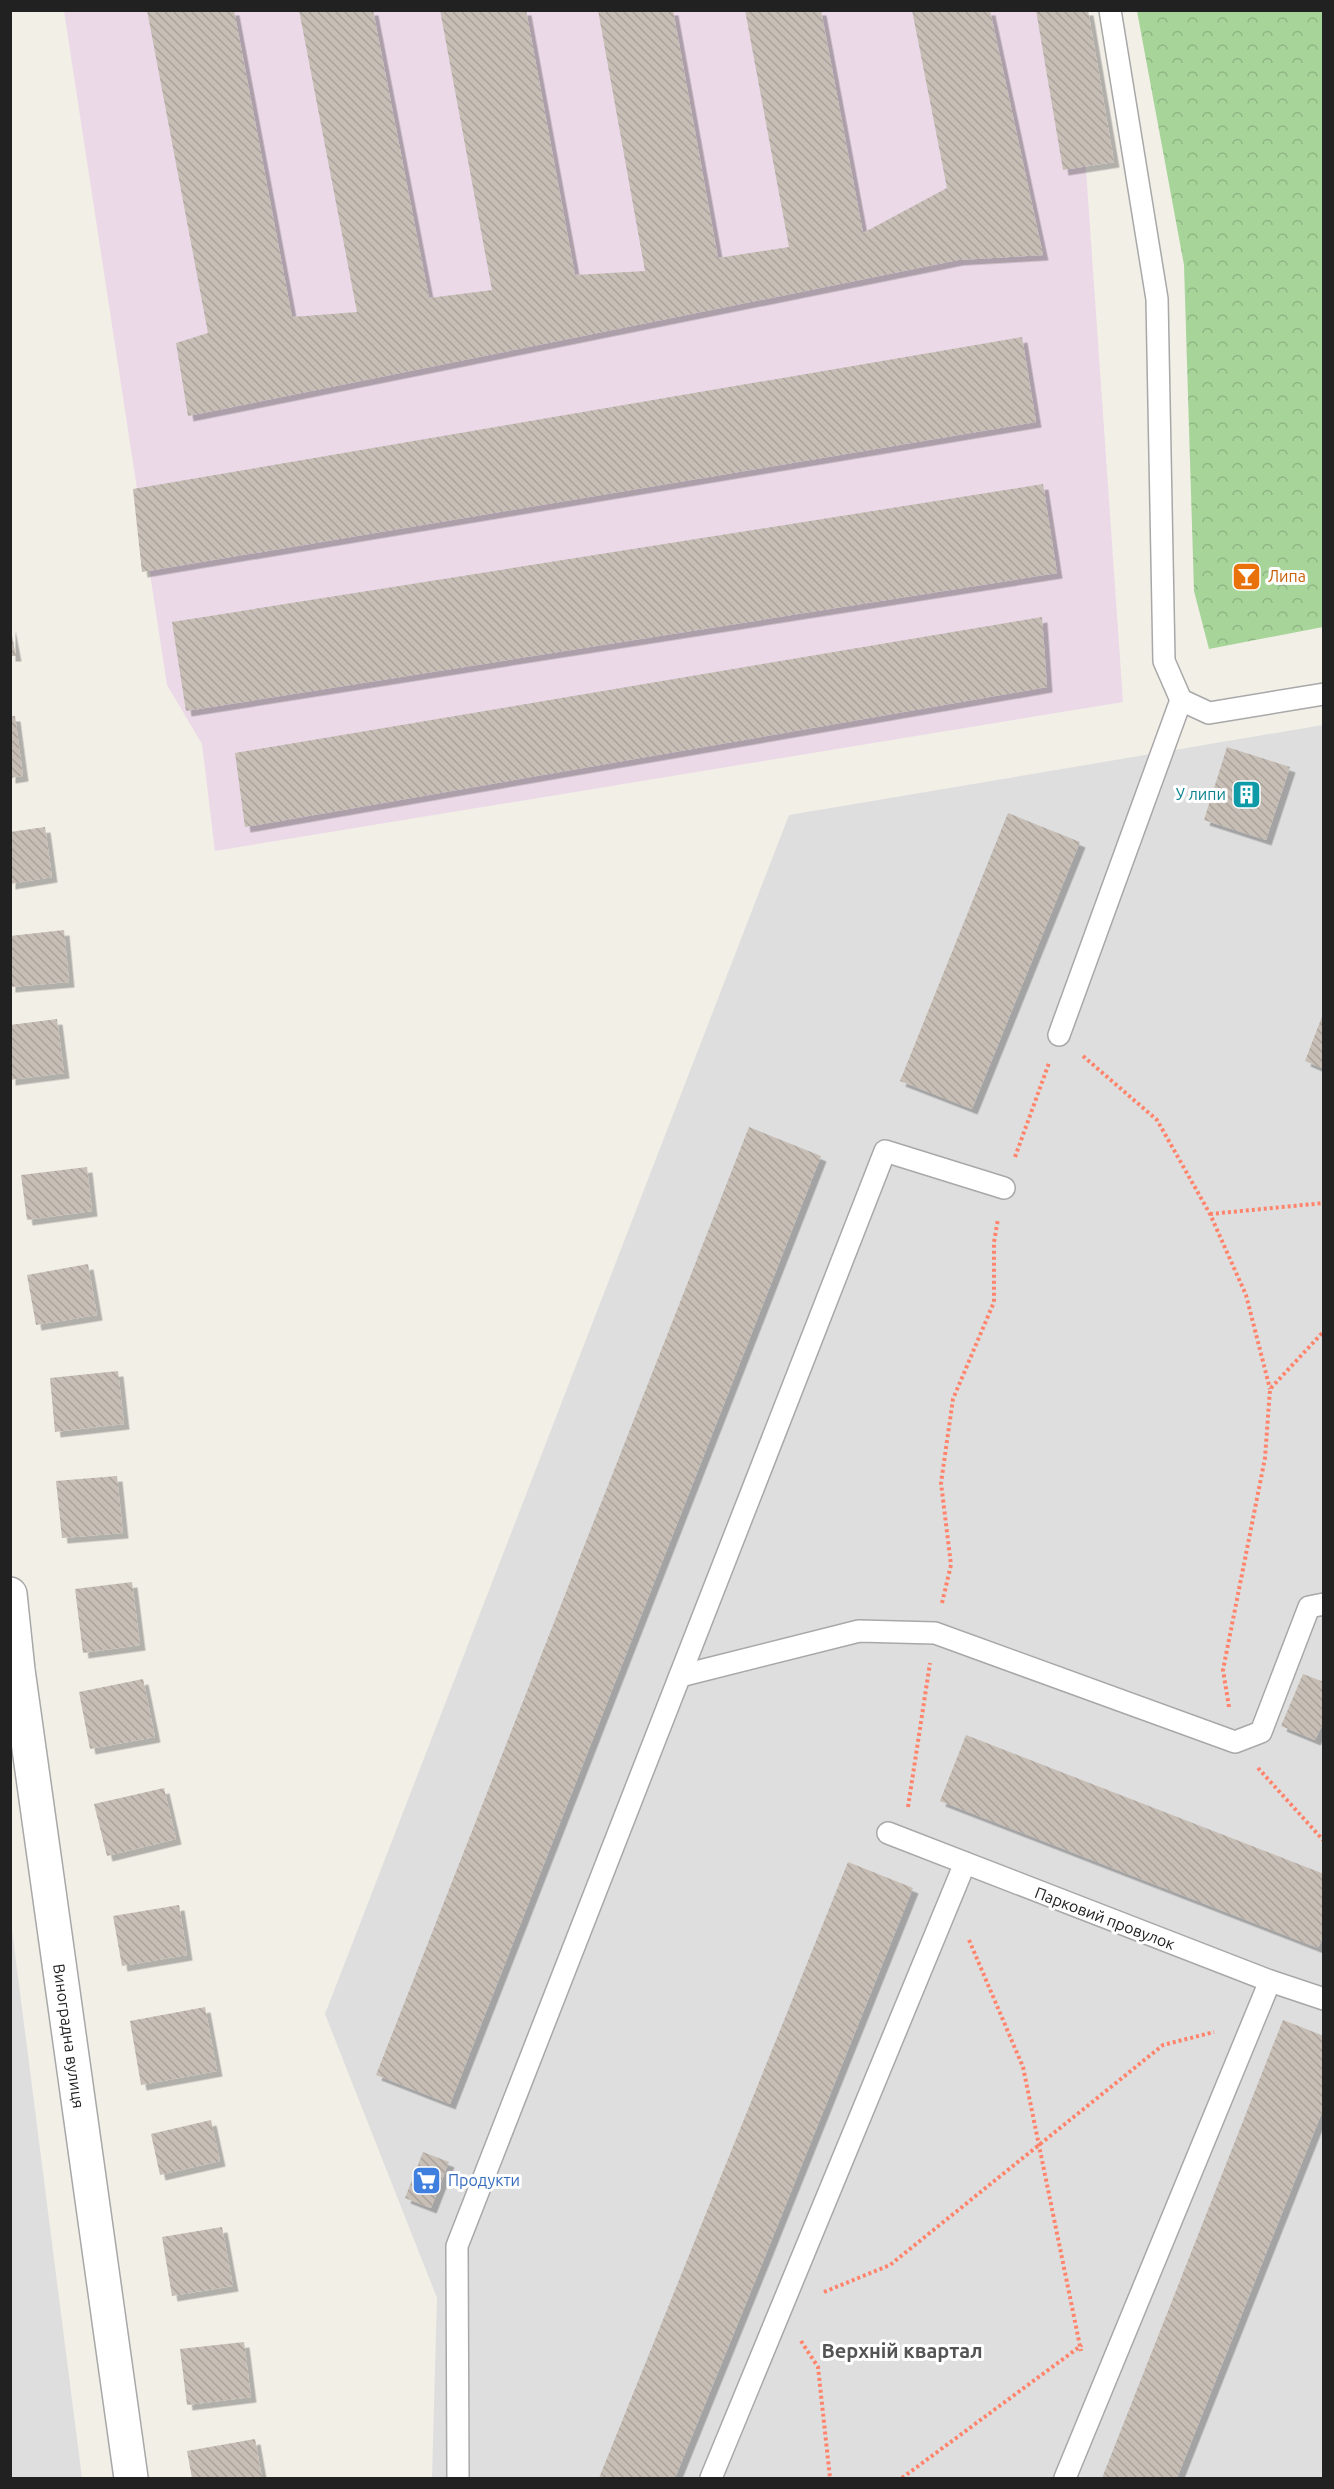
<svg xmlns="http://www.w3.org/2000/svg" width="1334" height="2489" viewBox="0 0 1334 2489" font-family="Ubuntu,sans-serif">
	<style>
		.residential { fill: #dfdede }
		.industrial { fill: #ebd9e7 }
		.forest { fill: url(#forest-crowns) }
		.building { fill: url(#building-back-hatch); filter: url(#shadow) }
		.lines { fill: none; stroke-linecap: round; stroke-linejoin: round }
		.lane-casing { stroke: #a8a8a8; stroke-width: 24 }
		.street-casing { stroke: #a8a8a8; stroke-width: 36 }
		.path { stroke: #ff846b; stroke-width: 4; stroke-dasharray: 3 3; stroke-linecap: butt }
		.lane { stroke: #fff; stroke-width: 21 }
		.street { stroke: #fff; stroke-width: 33 }
		.labels { text-anchor: middle; stroke-width: 6; stroke-linejoin: round; paint-order: stroke }
		.food-label { font-size: 16px; fill: #c56008; stroke: #fff; text-anchor: start }
		.culture-label { font-size: 16px; fill: #0d838f; stroke: #fff; text-anchor: end }
		.street-label { font-size: 16px; fill: #212121; stroke: #fff }
		.shop-label { font-size: 16px; fill: #366cbe; stroke: #fff; text-anchor: start }
		.quarter-label { font-size: 20px; font-weight: bold; fill: #545454; stroke: #fff }
	</style>
	<defs>
		<pattern id="forest-crowns" width="20" height="18" patternUnits="userSpaceOnUse" patternTransform="scale(1.5)"><rect width="20" height="18" fill="#a7d499"/><path d="M2 6a3 3 0 1 1 6 0M12 15a3 3 0 1 1 6 0" fill="none" stroke="#8fb684"/></pattern>
		<pattern id="building-back-hatch" width="6" height="6" patternUnits="userSpaceOnUse" patternTransform="scale(1.5)"><rect width="6" height="6" fill="#c7beb6"/><path d="M-1 5l2 2M0 0l6 6M5-1l2 2" fill="none" stroke="#aba39c"/></pattern>
		<filter id="shadow"><feDropShadow dx="5.5" dy="5.5" stdDeviation="0" flood-color="#0004"/></filter>
	</defs>
	<rect width="100%" height="100%" fill="#f2efe7"/>
	<!-- residential -->
	<g class="residential">
		<polygon points="1323,725 1323,2478 432,2478 437,2298 325,2014 789,815"/>
		<polygon points="10,1922 11,1922 82,2478 11,2478"/>
	</g>
	<!-- industrial -->
	<polygon class="industrial" points="64,11 1075,11 1123,702 215,851 202,744 167,685"/>
	<!-- forest -->
	<polygon class="forest" points="1137,11 1323,11 1323,627 1209,649 1194,591 1184,265"/>
	<!-- building -->
	<g class="building">
		<polygon points="147,10 234,10 292,317 357,312 299,10 373,10 429,298 492,290 440,10 526,10 575,275 645,271 598,10 673,10 718,258 789,247 745,10 821,10 863,233 947,188 912,10 990,10 1043,255 958,260 188,416 176,343 208,333"/>
		<polygon points="1036,10 1088,10 1114,162 1063,170"/>
		<polygon points="1022,337 1036,422 142,572 133,489"/>
		<polygon points="1043,484 1057,573 186,711 172,622"/>
		<polygon points="1042,617 1047,687 245,827 235,753"/>
		<polygon points="10,625 16,656 10,656"/>
		<polygon points="10,716 15,716 23,776 10,778"/>
		<polygon points="1227,747 1290,767 1266,840 1204,820"/>
		<polygon points="1008,813 1080,842 972,1109 900,1081"/>
		<polygon points="45,827 52,877 10,884 10,832"/>
		<polygon points="64,930 69,982 10,987 10,936"/>
		<polygon points="1323,1014 1324,1014 1324,1069 1305,1061"/>
		<polygon points="57,1019 64,1073 10,1080 10,1025"/>
		<polygon points="749,1127 821,1156 450,2104 376,2075"/>
		<polygon points="87,1167 92,1211 27,1220 21,1175"/>
		<polygon points="88,1264 97,1315 36,1325 27,1275"/>
		<polygon points="118,1371 124,1424 55,1432 50,1378"/>
		<polygon points="117,1476 123,1533 62,1538 56,1481"/>
		<polygon points="132,1582 140,1645 83,1653 75,1589"/>
		<polygon points="1303,1674 1324,1682 1324,1721 1315,1740 1281,1726"/>
		<polygon points="143,1679 155,1737 90,1749 79,1692"/>
		<polygon points="966,1735 1324,1874 1324,1935 1318,1948 940,1801"/>
		<polygon points="164,1788 176,1839 107,1856 94,1804"/>
		<polygon points="848,1862 913,1888 766,2254 675,2478 599,2478"/>
		<polygon points="179,1905 187,1955 122,1966 113,1916"/>
		<polygon points="205,2007 217,2071 141,2085 130,2021"/>
		<polygon points="1283,2020 1324,2036 1324,2107 1177,2478 1102,2478"/>
		<polygon points="211,2120 220,2161 160,2175 151,2134"/>
		<polygon points="423,2152 449,2162 431,2208 405,2198"/>
		<polygon points="222,2227 233,2286 172,2296 162,2237"/>
		<polygon points="244,2342 251,2397 187,2405 180,2349"/>
		<polygon points="255,2439 262,2478 192,2478 187,2451"/>
	</g>
	<g class="lines">
		<defs>
			<g id="lane">
				<polyline points="1181,700 1209,713 1324,694"/>
				<polyline points="1059,1035 1181,700 1164,661 1157,299 1110,10"/>
				<polyline points="680,1676 859,1631 935,1633 1235,1742 1261,1732 1309,1607 1324,1604"/>
				<polyline points="888,1833 1270,1981 1324,1999"/>
				<polyline points="458,2478 457,2246 885,1151 1004,1188"/>
				<polyline points="711,2478 965,1863"/>
				<polyline points="1065,2478 1270,1981"/>
			</g>
			<polyline id="street" points="10,1594 18,1670 131,2478"/>
		</defs>
		<!-- lane casing -->
		<use href="#lane" class="lane-casing"/>
		<!-- street casing -->
		<use href="#street" class="street-casing"/>
		<!-- path -->
		<g class="path">
			<polyline points="1083,1056 1157,1120 1210,1214 1246,1295 1270,1389"/>
			<polyline points="1015,1157 1049,1063"/>
			<polyline points="1210,1214 1324,1203"/>
			<polyline points="942,1603 951,1565 941,1483 953,1399 994,1302 994,1242 998,1219"/>
			<polyline points="1229,1707 1223,1670 1265,1458 1270,1389 1324,1331"/>
			<polyline points="1258,1768 1324,1841"/>
			<polyline points="908,1807 930,1663"/>
			<polyline points="969,1940 1023,2067 1081,2351"/>
			<polyline points="824,2292 890,2265 1163,2045 1214,2032"/>
			<polyline points="801,2341 818,2367 830,2478"/>
			<polyline points="902,2478 1082,2345"/>
		</g>
		<!-- lane -->
		<use href="#lane" class="lane"/>
		<!-- street -->
		<use href="#street" class="street"/>
	</g>
	<!-- icons -->
	<defs>
		<symbol id="bar-square" viewBox="-11 -11 22 22"><rect x="-9" y="-9" width="18" height="18" rx="4" fill="#e8710a" stroke="#fff"/><path d="M-6-5H6L.8 .8V4.5H3.5V6h-7V4.5H-.8V.8Z" fill="#fff"/></symbol>
		<symbol id="building-square" viewBox="-11 -11 22 22"><rect x="-9" y="-9" width="18" height="18" rx="4" fill="#0f9aa8" stroke="#fff"/><path d="M-4-6H4V6H1V3H-1V6H-4ZM-2.5-4.3h1.7v1.8h-1.7ZM.8-4.3h1.7v1.8H.8ZM-2.5-1h1.7V.8h-1.7ZM.8-1h1.7V.8H.8Z" fill="#fff"/></symbol>
		<symbol id="supermarket-square" viewBox="-11 -11 22 22"><rect x="-9" y="-9" width="18" height="18" rx="4" fill="#3f7fe0" stroke="#fff"/><path d="M-6-5.5h2.5l.6 2H6L4.5 2H-2.5L-4.4-4H-6ZM-1.5 3.2a1.3 1.3 0 1 0 .1 0ZM3 3.2a1.3 1.3 0 1 0 .1 0Z" fill="#fff"/></symbol>
	</defs>
	<g fill-rule="evenodd">
		<use href="#bar-square" x="1230" y="560" width="33" height="33"/>
		<use href="#building-square" x="1230" y="778" width="33" height="33"/>
		<use href="#supermarket-square" x="410" y="2164" width="33" height="33"/>
	</g>
	<g class="labels">
		<!-- food labels -->
		<g class="food-label">
			<text x="1268" y="582">Липа</text>
		</g>
		<!-- culture labels -->
		<g class="culture-label">
			<text x="1226" y="800">У липи</text>
		</g>
		<!-- street labels -->
		<g class="street-label">
			<text transform="translate(1105 1918) rotate(21)" y="6">Парковий провулок</text>
			<text transform="translate(69 2036) rotate(82)" y="6">Виноградна вулиця</text>
		</g>
		<!-- shop labels -->
		<g class="shop-label">
			<text x="448" y="2186">Продукти</text>
		</g>
		<!-- quarter labels -->
		<g class="quarter-label">
			<text x="902" y="2358">Верхній квартал</text>
		</g>
	</g>
	<!-- border -->
	<rect width="1334" height="2489" fill="none" stroke="#212121" stroke-width="24"/>
</svg>
